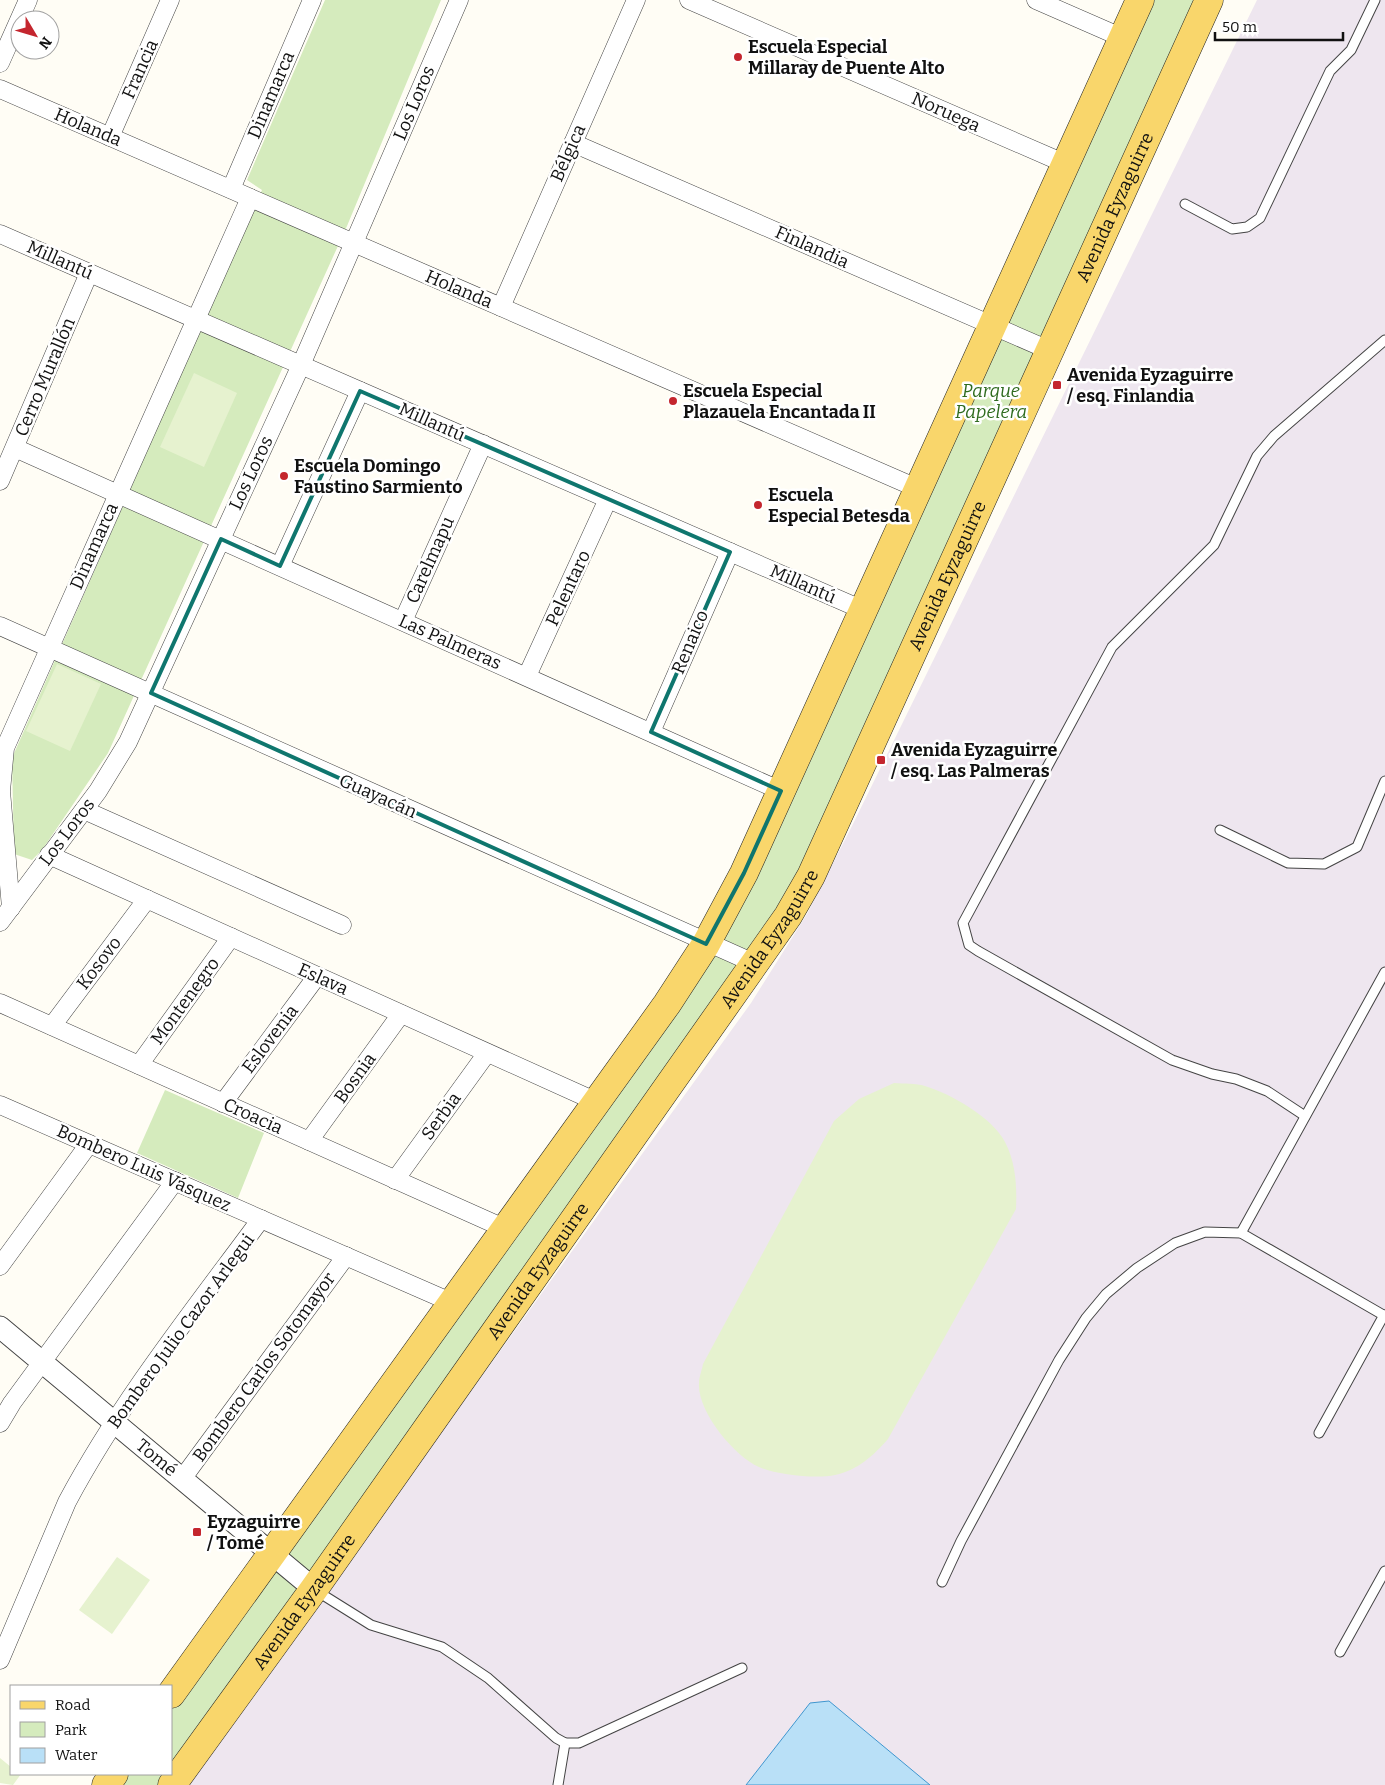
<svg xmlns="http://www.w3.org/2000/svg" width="1385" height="1785" viewBox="0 0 1385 1785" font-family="Bitter,serif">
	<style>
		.industrial { fill: #eee6ef }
		.green { fill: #d5ebbd }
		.pitch { fill: #e6f2cf }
		.water { fill: #b9e0f7; stroke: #3f96cf }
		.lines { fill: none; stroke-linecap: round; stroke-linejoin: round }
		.service-casing { stroke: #444; stroke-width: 11 }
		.minor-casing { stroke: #444; stroke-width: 19 }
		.tertiary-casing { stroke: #444; stroke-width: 23 }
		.primary-casing { stroke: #222; stroke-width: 29 }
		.service { stroke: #fff; stroke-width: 9 }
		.minor { stroke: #fff; stroke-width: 18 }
		.tertiary { stroke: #fff; stroke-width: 21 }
		.primary { stroke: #f9d66b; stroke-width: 28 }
		.marked { fill: none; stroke: #0f766e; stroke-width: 4; stroke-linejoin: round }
		.poi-dot { fill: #c4262e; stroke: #fff; stroke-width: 2 }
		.labels { text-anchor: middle; stroke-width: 5; stroke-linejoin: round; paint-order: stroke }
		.poi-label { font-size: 18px; font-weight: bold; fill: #111; stroke: #fff; text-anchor: start }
		.street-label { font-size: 18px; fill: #111; stroke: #fff }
		.park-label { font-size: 18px; font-style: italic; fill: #2f6b1f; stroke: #fff }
	</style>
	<rect width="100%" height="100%" fill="#fffdf5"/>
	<!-- industrial -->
	<polygon class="industrial" points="1257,0 1385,0 1385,1785 187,1785 751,1003 807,914 852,826"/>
	<!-- green -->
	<g class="green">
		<polygon points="325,0 441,0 347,226 108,753 42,850 32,860 14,854 12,758 262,190 247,180"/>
		<polygon points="1149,0 1194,0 800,876 171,1770 171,1707 696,973"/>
		<polygon points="165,1090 264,1133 238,1198 137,1153"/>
		<polygon points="123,1774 168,1774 160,1785 115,1785"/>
	</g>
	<!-- pitch -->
	<g class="pitch">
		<polygon points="194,373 237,393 204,467 160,447"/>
		<polygon points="57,664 101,684 70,751 26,731"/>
		<path d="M894,1083C904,1084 916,1083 925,1086C951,1094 992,1117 1005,1142C1016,1163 1017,1187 1016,1209L888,1439C873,1456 858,1470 835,1475C817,1479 776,1475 759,1467C734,1456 697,1411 699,1383C699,1377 702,1370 703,1364L834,1121L859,1099Z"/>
		<polygon points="117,1557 150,1580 112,1634 79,1610"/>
		<polygon points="0,1758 11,1767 11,1774 21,1774 13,1785 0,1783"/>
	</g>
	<!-- water -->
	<polygon class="water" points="829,1701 930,1785 746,1785 810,1703"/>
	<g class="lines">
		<defs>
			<g id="service">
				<polyline points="1185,204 1232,229 1247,227 1260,218 1330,71 1351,50 1375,0"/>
				<polyline points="1220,830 1288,863 1324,864 1357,847 1385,781"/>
				<polyline points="1305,1116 1267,1091 1236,1079 1212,1074 1172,1060 978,951 969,945 963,923 1112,647 1214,545 1257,456 1274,436 1385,340"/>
				<polyline points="1241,1233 1385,972"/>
				<polyline points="1319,1433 1384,1315"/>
				<polyline points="942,1582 961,1541 1059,1360 1086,1318 1106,1294 1137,1268 1175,1243 1205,1232 1241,1233 1385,1316"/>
				<polyline points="315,1590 371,1625 442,1647 488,1678 556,1738 565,1743 579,1743 742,1668"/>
				<polyline points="1340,1652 1385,1571"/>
				<polyline points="558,1785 565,1743"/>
			</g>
			<g id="minor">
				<polyline points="689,0 1066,164"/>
				<polyline points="1036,0 1123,38"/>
				<polyline points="0,63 28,0"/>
				<polyline points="0,89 919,489"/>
				<polyline points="110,137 170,0"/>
				<polyline points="573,143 1051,351"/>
				<polyline points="231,189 312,0"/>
				<polyline points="0,234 863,610"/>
				<polyline points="501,307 636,0"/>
				<polyline points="15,448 781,791"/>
				<polyline points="0,481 89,273"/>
				<polyline points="280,566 360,391"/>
				<polyline points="403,621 483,444"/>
				<polyline points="0,626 756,964"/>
				<polyline points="527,676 608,499"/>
				<polyline points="651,732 730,552"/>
				<polyline points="84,810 342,925"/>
				<polyline points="49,855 597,1102"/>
				<polyline points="11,908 1,791 5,748 250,198"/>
				<polyline points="0,922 98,791 128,742 301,365 459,0"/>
				<polyline points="0,1003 506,1229"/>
				<polyline points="52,1026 147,899"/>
				<polyline points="139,1065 231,937"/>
				<polyline points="223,1103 317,976"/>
				<polyline points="0,1105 453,1303"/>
				<polyline points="309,1141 401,1014"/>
				<polyline points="395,1180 487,1053"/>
				<polyline points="0,1266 89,1144"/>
				<polyline points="0,1423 12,1403 175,1181"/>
				<polyline points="182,1479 346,1256"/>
				<path d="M0,1660L67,1502C121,1401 193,1311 261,1219"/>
			</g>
			<g id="tertiary">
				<path id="s1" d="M0,1327L314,1589"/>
			</g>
			<g id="primary">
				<polyline points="171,1694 667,1004 706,944 744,873 1140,0"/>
				<polyline points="106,1785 114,1774"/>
				<path id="s2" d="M172,1785L314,1589L788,916L811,876L1209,0"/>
			</g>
		</defs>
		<!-- service casing -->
		<use href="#service" class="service-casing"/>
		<!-- minor casing -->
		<use href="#minor" class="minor-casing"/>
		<!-- tertiary casing -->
		<use href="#tertiary" class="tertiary-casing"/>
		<!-- primary casing -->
		<use href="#primary" class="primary-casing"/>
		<!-- service -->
		<use href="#service" class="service"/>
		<!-- minor -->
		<use href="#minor" class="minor"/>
		<!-- tertiary -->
		<use href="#tertiary" class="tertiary"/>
		<!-- primary -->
		<use href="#primary" class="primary"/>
	</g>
	<!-- marked area -->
	<path class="marked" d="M360,391L730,552L651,732L781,791L744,873L706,944L151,693L221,539L280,566Z"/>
	<!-- markers -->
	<g class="poi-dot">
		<circle cx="738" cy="57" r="5"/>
		<rect x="1052" y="380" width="10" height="10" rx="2.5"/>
		<circle cx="673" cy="401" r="5"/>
		<circle cx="284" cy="476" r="5"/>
		<circle cx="758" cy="505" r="5"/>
		<rect x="876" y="755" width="10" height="10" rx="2.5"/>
		<rect x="192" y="1527" width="10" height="10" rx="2.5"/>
	</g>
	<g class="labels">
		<!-- poi labels -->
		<g class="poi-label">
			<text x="748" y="53">Escuela Especial<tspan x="748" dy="21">Millaray de Puente Alto</tspan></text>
			<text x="1067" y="381">Avenida Eyzaguirre<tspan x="1067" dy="21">/ esq. Finlandia</tspan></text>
			<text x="683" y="397">Escuela Especial<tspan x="683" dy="21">Plazauela Encantada II</tspan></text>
			<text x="294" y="472">Escuela Domingo<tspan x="294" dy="21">Faustino Sarmiento</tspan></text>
			<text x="768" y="501">Escuela<tspan x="768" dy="21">Especial Betesda</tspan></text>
			<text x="891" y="756">Avenida Eyzaguirre<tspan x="891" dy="21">/ esq. Las Palmeras</tspan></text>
			<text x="207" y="1528">Eyzaguirre<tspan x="207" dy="21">/ Tomé</tspan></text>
		</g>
		<!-- street labels -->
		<g class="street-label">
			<text transform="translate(140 69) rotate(-66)" y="6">Francia</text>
			<text transform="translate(271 95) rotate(-67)" y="6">Dinamarca</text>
			<text transform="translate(414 103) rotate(-67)" y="6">Los Loros</text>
			<text transform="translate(946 112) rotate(24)" y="6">Noruega</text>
			<text transform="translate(88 127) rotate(23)" y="6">Holanda</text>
			<text transform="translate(568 153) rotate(-66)" y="6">Bélgica</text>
			<text dy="6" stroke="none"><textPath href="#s2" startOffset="1846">Avenida Eyzaguirre</textPath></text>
			<text transform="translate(812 247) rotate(24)" y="6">Finlandia</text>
			<text transform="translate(60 260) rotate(24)" y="6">Millantú</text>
			<text transform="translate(459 289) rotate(23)" y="6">Holanda</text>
			<text transform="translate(45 377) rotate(-67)" y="6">Cerro Murallón</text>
			<text transform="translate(432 422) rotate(24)" y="6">Millantú</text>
			<text transform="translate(251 473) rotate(-65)" y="6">Los Loros</text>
			<text transform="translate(94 546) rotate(-66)" y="6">Dinamarca</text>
			<text transform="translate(430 560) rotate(-66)" y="6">Carelmapu</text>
			<text dy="6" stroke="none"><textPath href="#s2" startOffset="1441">Avenida Eyzaguirre</textPath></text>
			<text transform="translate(803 584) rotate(24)" y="6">Millantú</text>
			<text transform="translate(568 588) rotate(-65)" y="6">Pelentaro</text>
			<text transform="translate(450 642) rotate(24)" y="6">Las Palmeras</text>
			<text transform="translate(690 642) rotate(-67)" y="6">Renaico</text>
			<text transform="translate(378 796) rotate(24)" y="6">Guayacán</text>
			<text transform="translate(67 832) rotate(-53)" y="6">Los Loros</text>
			<text dy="6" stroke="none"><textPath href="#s2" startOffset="1036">Avenida Eyzaguirre</textPath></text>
			<text transform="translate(99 963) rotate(-53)" y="6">Kosovo</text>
			<text transform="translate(323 979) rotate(24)" y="6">Eslava</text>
			<text transform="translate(185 1001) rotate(-54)" y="6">Montenegro</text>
			<text transform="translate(270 1039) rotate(-53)" y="6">Eslovenia</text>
			<text transform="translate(355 1078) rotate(-54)" y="6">Bosnia</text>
			<text transform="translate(253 1116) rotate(24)" y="6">Croacia</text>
			<text transform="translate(441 1116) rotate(-54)" y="6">Serbia</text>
			<text transform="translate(144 1168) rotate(24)" y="6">Bombero Luis Vásquez</text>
			<text dy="6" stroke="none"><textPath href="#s2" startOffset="631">Avenida Eyzaguirre</textPath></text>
			<text transform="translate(181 1331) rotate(-54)" y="6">Bombero Julio Cazor Arlegui</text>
			<text transform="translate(264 1367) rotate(-54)" y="6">Bombero Carlos Sotomayor</text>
			<text dy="6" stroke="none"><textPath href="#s1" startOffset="204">Tomé</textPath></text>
			<text dy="6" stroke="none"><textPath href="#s2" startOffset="226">Avenida Eyzaguirre</textPath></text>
		</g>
		<!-- park labels -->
		<g class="park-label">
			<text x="991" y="397">Parque<tspan x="991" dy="21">Papelera</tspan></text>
		</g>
	</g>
	<!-- legend -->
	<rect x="10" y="1685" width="162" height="90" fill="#ffffff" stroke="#a0a0a0"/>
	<rect x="20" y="1701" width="25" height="8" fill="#f9d66b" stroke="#a0a0a0"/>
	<text x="55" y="1710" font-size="15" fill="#111111">Road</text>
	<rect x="20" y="1722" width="25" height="15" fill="#d5ebbd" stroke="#a0a0a0"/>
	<text x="55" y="1735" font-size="15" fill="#111111">Park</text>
	<rect x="20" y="1748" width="25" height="15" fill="#b9e0f7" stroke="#a0a0a0"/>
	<text x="55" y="1760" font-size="15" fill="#111111">Water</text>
	<!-- north arrow -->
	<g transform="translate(35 35) rotate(128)"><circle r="24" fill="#ffffff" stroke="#a0a0a0"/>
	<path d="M0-4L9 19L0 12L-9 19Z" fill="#c4262e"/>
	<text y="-8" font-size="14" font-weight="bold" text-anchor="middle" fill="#111111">N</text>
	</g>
	<!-- scale -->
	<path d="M1215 32v8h128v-8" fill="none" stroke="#111111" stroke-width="2.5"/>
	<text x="1222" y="32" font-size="15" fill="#111111" stroke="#ffffff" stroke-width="4" paint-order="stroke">50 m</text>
</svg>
